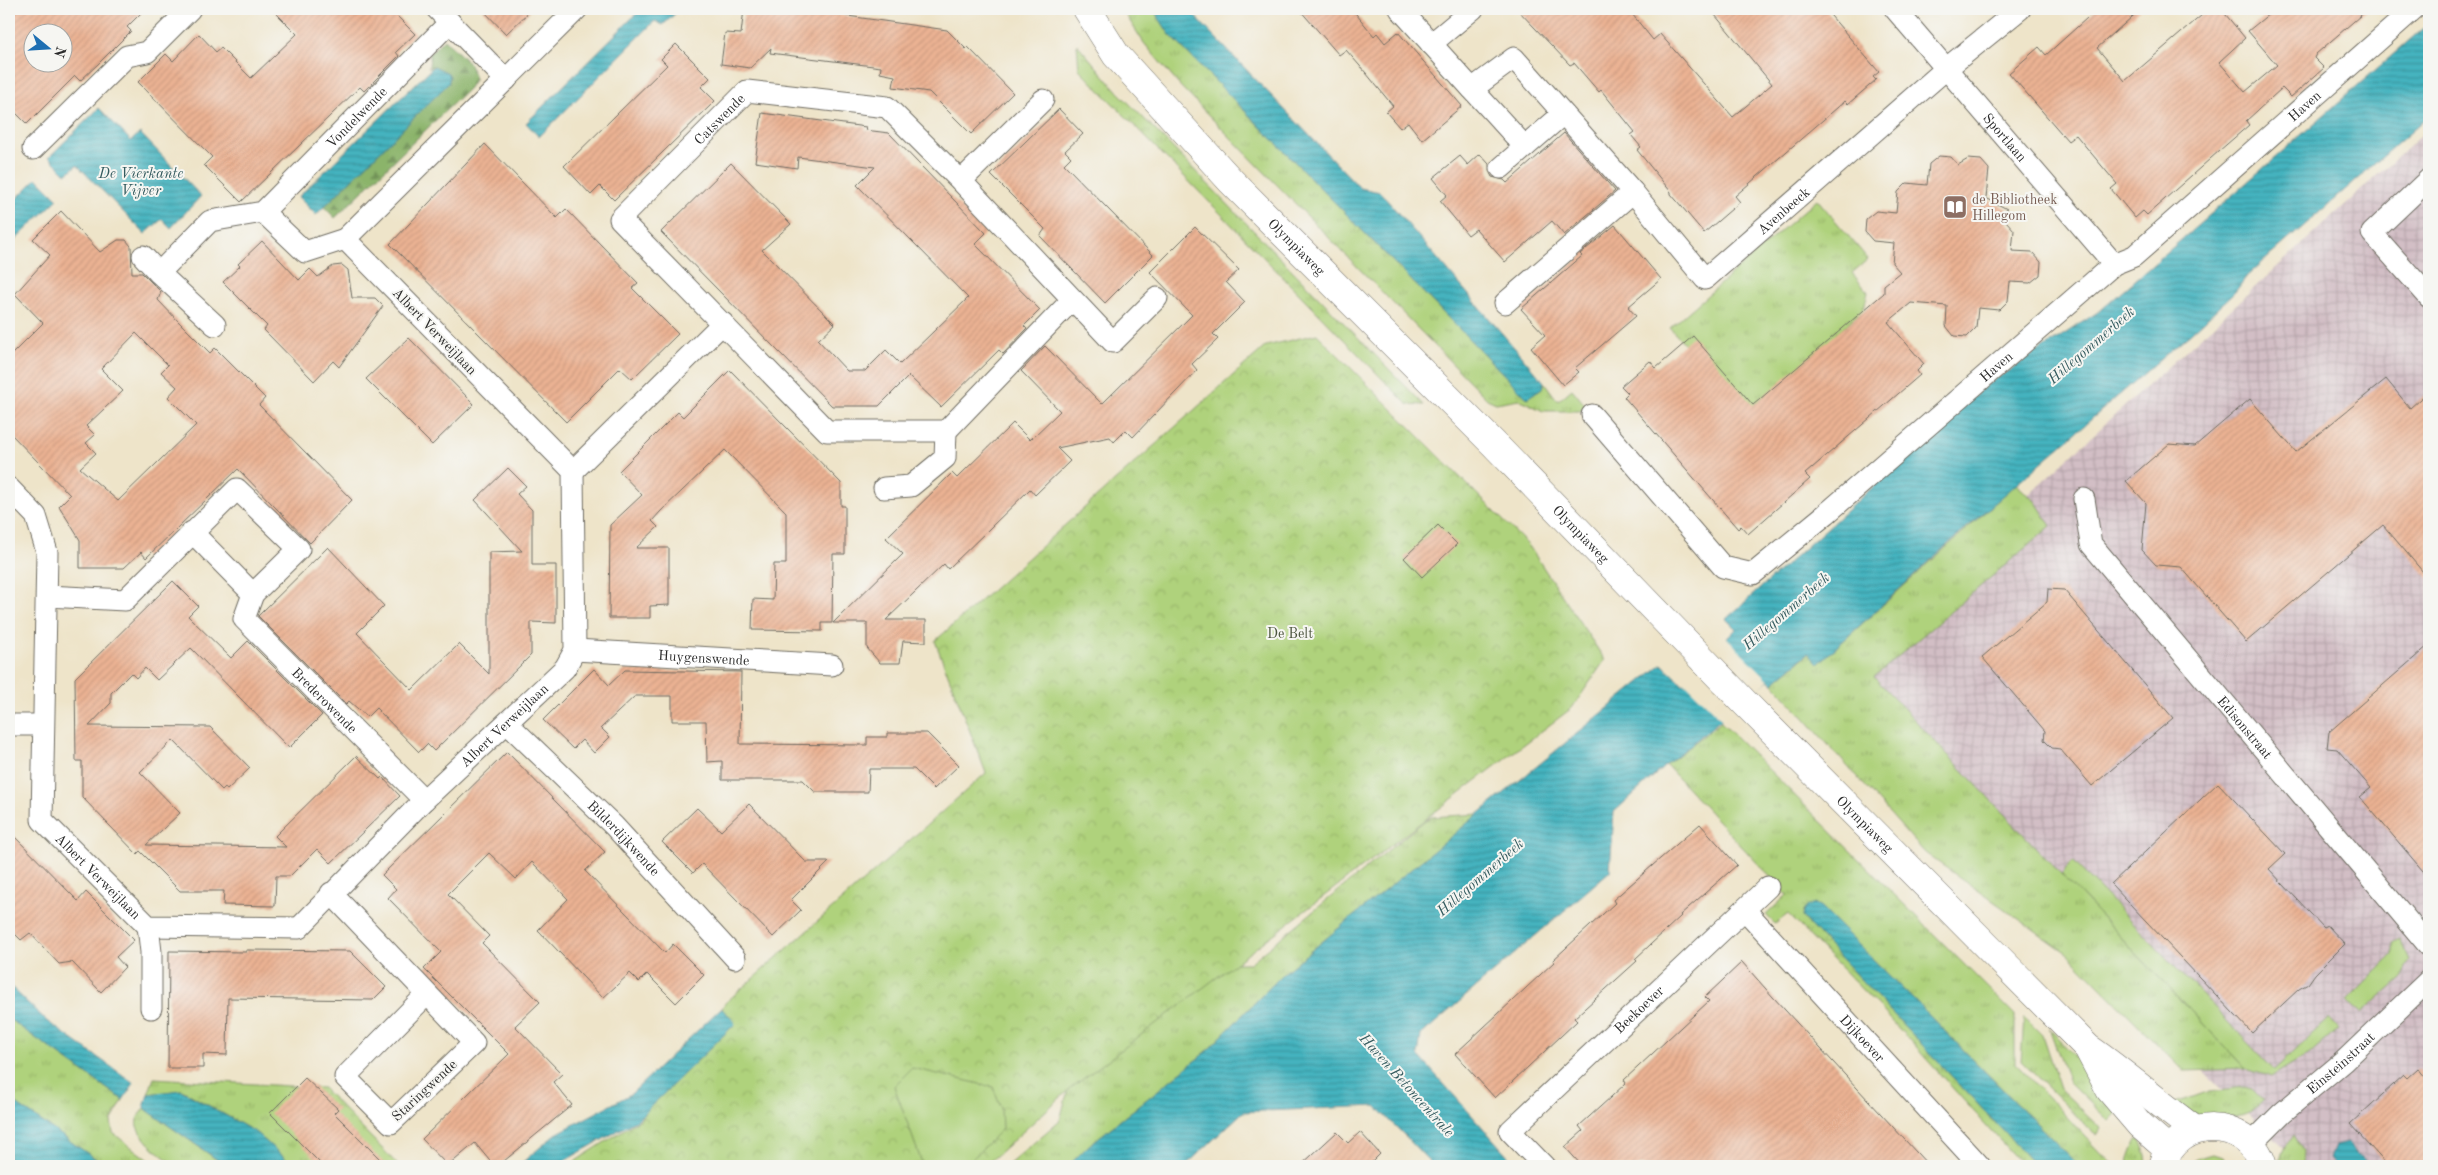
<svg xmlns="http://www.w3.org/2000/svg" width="2438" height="1175" viewBox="0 0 2438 1175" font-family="'Old Standard TT',serif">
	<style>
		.industrial { fill: url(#industrial-grid) }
		.grass { fill: url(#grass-tufts); stroke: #6d7e53 }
		.forest { fill: url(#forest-firs); stroke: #5b704b }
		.park { fill: url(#park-crowns); stroke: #6d7e53 }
		.garden { fill: #afd27b; stroke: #6d7e53 }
		.water { fill: url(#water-rules); stroke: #386f75 }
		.pier { fill: #eee4c9 }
		.building { fill: url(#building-hatch); fill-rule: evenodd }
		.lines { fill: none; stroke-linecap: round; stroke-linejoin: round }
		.street-casing { stroke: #6f6c62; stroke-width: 23 }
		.secondary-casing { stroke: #6f6c62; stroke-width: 29 }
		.street { stroke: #fff; stroke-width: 21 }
		.secondary { stroke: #fff; stroke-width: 28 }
		.labels { text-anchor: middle; stroke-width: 4; stroke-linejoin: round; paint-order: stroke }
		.street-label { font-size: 14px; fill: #2b2b2b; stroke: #f6f6f2 }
		.education-label { font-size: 14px; fill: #785e54; stroke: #f6f6f2; text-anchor: start }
		.park-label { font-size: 14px; fill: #4c553f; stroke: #f6f6f2 }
		.water-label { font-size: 15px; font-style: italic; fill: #345b5f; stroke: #f6f6f2 }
	</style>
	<defs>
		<pattern id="industrial-grid" width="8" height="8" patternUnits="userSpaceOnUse" patternTransform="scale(1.25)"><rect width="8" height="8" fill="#d2bec5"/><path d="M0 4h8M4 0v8" fill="none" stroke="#b4a3a9"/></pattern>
		<pattern id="grass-tufts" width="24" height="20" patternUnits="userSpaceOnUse" patternTransform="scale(1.25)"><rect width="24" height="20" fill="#afd27b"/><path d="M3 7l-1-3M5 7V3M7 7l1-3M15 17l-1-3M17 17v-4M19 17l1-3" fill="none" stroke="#97b46a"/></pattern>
		<pattern id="forest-firs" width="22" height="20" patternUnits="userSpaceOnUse" patternTransform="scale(1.25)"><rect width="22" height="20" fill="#8bb46b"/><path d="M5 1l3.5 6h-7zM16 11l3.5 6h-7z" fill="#729358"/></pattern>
		<pattern id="park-crowns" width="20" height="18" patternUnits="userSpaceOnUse" patternTransform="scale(1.25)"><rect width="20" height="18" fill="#afd27b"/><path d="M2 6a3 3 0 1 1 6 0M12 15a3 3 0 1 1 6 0" fill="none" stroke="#97b46a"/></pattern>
		<pattern id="water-rules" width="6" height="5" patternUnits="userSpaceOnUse" patternTransform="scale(1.25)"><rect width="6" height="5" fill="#44b3bf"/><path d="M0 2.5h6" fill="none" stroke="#39929b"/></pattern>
		<pattern id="building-hatch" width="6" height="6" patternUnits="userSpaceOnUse" patternTransform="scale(1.25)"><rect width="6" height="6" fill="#ebb293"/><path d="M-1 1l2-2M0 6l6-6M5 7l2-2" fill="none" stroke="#ca997f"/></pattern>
	</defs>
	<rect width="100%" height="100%" fill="#f6f6f2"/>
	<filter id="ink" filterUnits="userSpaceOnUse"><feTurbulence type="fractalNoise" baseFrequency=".02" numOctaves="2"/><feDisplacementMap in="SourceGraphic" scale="10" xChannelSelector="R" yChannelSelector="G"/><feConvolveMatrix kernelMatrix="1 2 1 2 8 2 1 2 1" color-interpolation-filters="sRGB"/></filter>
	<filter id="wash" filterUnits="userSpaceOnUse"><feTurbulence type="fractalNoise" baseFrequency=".0096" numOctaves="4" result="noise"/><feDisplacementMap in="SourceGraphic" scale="20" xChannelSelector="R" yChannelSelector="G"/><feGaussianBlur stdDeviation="1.12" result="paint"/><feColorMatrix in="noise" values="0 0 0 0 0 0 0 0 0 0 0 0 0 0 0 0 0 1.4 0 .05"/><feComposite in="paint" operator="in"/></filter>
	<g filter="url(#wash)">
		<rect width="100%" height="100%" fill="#eee4c9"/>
		<!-- industrial -->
		<polygon class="industrial" points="2429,128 2429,1166 2303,1166 1809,695"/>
		<!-- grass -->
		<g class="grass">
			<polygon points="1122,9 1153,9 1170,35 1527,398 1542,388 1544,382 1558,401 1572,389 1586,406 1580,411 1543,411 1519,399 1496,403 1487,399 1179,85 1144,43"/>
			<polygon points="1077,44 1118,92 1424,405 1407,404 1079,69"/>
			<polygon points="1817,199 1868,259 1852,273 1868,292 1864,308 1753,414 1747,412 1670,328"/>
			<polygon points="2016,484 2036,502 2051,526 1874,677 2246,1069 2184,1071 2067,953 1925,853 1773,683 1809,653 1818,664"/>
			<polygon points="1721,722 2015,1015 2015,1063 2111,1163 2111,1166 2079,1166 1821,907 1815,904 1803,911 1802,917 2036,1166 2023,1166 1883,1011 1788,914 1775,924 1766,915 1787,895 1666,765"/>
			<polygon points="1479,814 1285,972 1206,1052 1088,1146 1068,1166 1007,1166 1060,1120 1070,1082 1234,963 1250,963 1424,821 1431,817"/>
			<polygon points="2024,1017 2042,1035 2060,1089 2101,1128 2096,1135 2021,1061"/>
			<polygon points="9,1019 123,1100 111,1122 113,1133 156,1166 106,1166 9,1099"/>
			<polygon points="2049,1028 2085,1068 2119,1111 2109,1121 2069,1082"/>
			<polygon points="154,1078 323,1088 399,1166 294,1166 255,1132 182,1090 148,1094"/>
			<path d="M2244,1087L2252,1089L2264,1101C2249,1119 2219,1120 2197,1114C2190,1112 2182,1107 2176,1103L2210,1091Z"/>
			<path d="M144,1108L226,1166C215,1166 189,1170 179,1166C167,1162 140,1138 137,1126C135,1119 140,1114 144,1108Z"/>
			<polygon points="2294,1136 2303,1151 2302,1166 2277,1166 2285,1146"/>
			<polygon points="2136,1139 2140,1139 2146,1155 2147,1166 2128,1166 2129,1158"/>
		</g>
		<!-- forest -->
		<polygon class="forest" points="444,39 470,64 475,79 468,89 335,218 324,207 448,84 450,77 448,73 434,66 429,68 430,53"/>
		<!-- park -->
		<polygon class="park" points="1317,334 1529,546 1605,660 1572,708 1071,1088 985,1166 568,1166 639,1120 715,1030 724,1004 986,773 935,641 1266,346"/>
		<!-- garden -->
		<g class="garden">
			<polygon points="2073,861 2274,1070 2329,1018 2339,1029 2316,1049 2271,1077 2246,1069 2061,874"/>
			<polygon points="2399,938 2410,961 2401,978 2361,1013 2347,1001 2393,955 2393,942"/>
			<polygon points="912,1068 993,1087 1001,1108 1002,1129 965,1166 923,1166 894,1086"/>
			<polygon points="2213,1154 2222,1157 2231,1166 2190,1166 2196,1159"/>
		</g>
		<!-- water -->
		<g class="water">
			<polygon points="641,9 680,9 663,25 655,21 539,137 526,123"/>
			<polygon points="1153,9 1188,9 1360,188 1380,192 1544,382 1542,388 1527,398 1170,35"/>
			<polygon points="2429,23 2429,116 2247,276 2235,292 2193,331 1958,535 1818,664 1808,653 1773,683 1769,680 1666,765 1614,812 1610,871 1421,1035 1418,1055 1517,1166 1434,1166 1376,1106 1243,1112 1185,1166 1068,1166 1088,1146 1206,1052 1285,972 1662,664 1683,684 1736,629 1726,619 1985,386 2101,310"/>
			<polygon points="434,66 448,73 450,77 448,84 316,215 298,197"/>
			<polygon points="99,108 131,141 140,133 201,196 171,228 162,219 145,234 77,165 66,174 49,157"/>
			<polygon points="37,178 58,199 9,246 9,206"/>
			<path d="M1815,904L1821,907L2079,1166H2036L1802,917C1803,909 1807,905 1815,904Z"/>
			<polygon points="9,985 48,1022 134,1083 123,1100 9,1019"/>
			<polygon points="721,1008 733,1019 735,1024 637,1120 566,1160 559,1166 518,1166 556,1134 631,1094"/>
			<polygon points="181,1090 255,1132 294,1166 226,1166 144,1108 148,1094"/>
			<polygon points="9,1099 106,1166 9,1166"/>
			<polygon points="2347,1143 2368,1166 2336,1166 2330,1159 2335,1146"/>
		</g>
		<!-- pier -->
		<polygon class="pier" points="1726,637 1769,680 1724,722 1683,681"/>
		<g id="blocks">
			<!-- building -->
			<g class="building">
				<path d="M9,9H145L127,27L131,31L98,64L80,81L75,76L27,124L9,106ZM32,32H62V62H32Z"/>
				<polygon points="272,9 390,9 415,34 396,52 399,56 364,91 360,87 241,202 204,165 212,157 138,82 166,54 173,61 199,34 216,52 221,48 251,78 297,34"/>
				<polygon points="482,9 532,9 506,34"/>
				<polygon points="744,9 798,9 947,30 966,49 968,47 1013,93 971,134 929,92 893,87 895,76 880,73 881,67 770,53 771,48 750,68 721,64 725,33 741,34"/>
				<polygon points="1299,9 1352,9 1374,36 1377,33 1385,43 1398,32 1462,106 1422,140 1408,122 1400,128 1386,112 1393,106 1366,73 1346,50 1339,55"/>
				<polygon points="1517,9 1628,9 1653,40 1660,34 1733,117 1772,84 1710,9 1825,9 1879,72 1873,77 1876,80 1848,104 1845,101 1735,196 1740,202 1704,233 1671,194 1671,192 1637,150 1641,147 1631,135 1635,132 1601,90 1599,92 1574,63 1570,65"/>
				<polygon points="2097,9 2141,9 2097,48 2125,81 2209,9 2221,9 2245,38 2219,62 2245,92 2277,65 2248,31 2275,9 2368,9 2316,54 2314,58 2324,68 2291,97 2282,88 2246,121 2249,125 2219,151 2147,215 2143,211 2135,218 2111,189 2117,184 2076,135 2068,141 2009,73 2039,47 2046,55"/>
				<polygon points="676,44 710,78 701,87 715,101 614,200 600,186 591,195 564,166 667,65 661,59"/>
				<polygon points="1059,109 1083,134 1065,151 1071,157 1064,164 1153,255 1105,303 1040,236 1045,229 991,175"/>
				<polygon points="762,113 866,127 865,130 889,133 986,233 975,244 1040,310 1024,326 1027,329 1003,354 999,350 941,407 909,376 879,406 832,406 661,232 731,163 791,224 762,250 835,324 818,340 847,371 865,371 886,350 900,364 968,298 857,185 875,167 798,157 797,168 755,162"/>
				<polygon points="1564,133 1615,191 1564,235 1552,221 1505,262 1476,229 1468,235 1440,201 1447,195 1433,178 1460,156 1468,165 1480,154 1489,164 1489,171 1492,177 1504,180 1507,183"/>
				<polygon points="485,144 557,218 566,209 638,283 632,288 678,334 632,379 620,368 566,422 390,244"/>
				<polygon points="1939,156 1951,157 1958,165 1968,159 1981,160 1989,169 1986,198 2007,209 2006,221 2014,230 2012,251 2032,252 2041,262 2040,275 2030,283 2010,282 2008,301 1999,310 1978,308 1976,328 1967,337 1954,336 1946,326 1947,306 1911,303 1888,322 1924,364 1917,371 1920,375 1805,474 1810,479 1748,534 1741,526 1738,529 1624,397 1628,393 1621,386 1650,361 1656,368 1693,336 1753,405 1884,293 1884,285 1900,272 1892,263 1894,243 1873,241 1865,232 1866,219 1876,211 1896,213 1898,192 1907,183 1927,185 1929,164"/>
				<path d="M61,211L100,252L118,240H126L131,246L132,273H142L161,292L158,300L179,322L210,353L215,348L265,398L259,405L352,500L310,543L238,469L146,558L141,552L124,568H80V540L59,506L70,495L9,432V357L43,323L15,294L50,255L33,239ZM136,333L168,365L161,372L177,387L168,397L196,425L118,501L80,468L96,453L86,443L95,435L86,426L123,391L101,369Z"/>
				<polygon points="1615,225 1661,279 1628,307 1636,316 1575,368 1579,372 1563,385 1531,347 1545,335 1521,309 1582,256 1580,254"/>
				<polygon points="1195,227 1239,270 1226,282 1245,302 1213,334 1218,339 1192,364 1197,370 1133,437 1126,430 1114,442 1110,437 1057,448 1070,461 1035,495 1030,489 948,569 944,564 886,620 926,620 926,642 903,641 900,663 880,663 867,648 867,623 833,623 903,554 886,538 952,473 957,478 1013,423 1030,440 1060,411 1021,371 1045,346 1102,404 1192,315 1150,272"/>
				<polygon points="262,241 299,280 310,269 318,277 333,266 342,265 348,270 352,298 375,298 383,306 339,367 333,361 314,381 264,330 267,326 223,282 240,266 238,264"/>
				<polygon points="409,338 474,404 432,445 366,379"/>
				<polygon points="730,370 841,483 841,506 845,506 845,554 833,554 832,623 822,623 822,631 752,630 753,599 773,600 774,564 786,564 786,512 725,450 661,511 652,521 658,527 636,548 669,548 669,605 650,606 650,618 609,618 610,525 642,495 619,471 678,412 683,417"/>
				<polygon points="2386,379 2410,408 2429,391 2429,579 2383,525 2246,642 2181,567 2156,565 2142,550 2146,503 2126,481 2169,444 2195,446 2250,399 2296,452"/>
				<polygon points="508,468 526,486 517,494 532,510 532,565 556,565 556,623 531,622 531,655 434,751 427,744 419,752 376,708 367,717 349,701 346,704 258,616 328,547 384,606 357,633 412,690 459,644 489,674 489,552 522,551 475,500"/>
				<polygon points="1438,525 1457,544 1422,577 1404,558"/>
				<polygon points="173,581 198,606 188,616 231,658 248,641 322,715 289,748 191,648 157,680 145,668 136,678 131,673 111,693 111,703 89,726 210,727 250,768 227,790 225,787 222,790 173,740 140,772 180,813 146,845 286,847 275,836 356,756 380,779 382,777 400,796 331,863 317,849 290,876 276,876 275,906 223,905 224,891 180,891 140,851 137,854 82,797 82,761 76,761 75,678"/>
				<polygon points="2048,589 2064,590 2173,718 2092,786 2060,749 2052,748 2044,740 2045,731 1982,657 2047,602"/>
				<polygon points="2429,645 2429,878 2360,797 2371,788 2337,749 2327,748 2329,732"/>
				<polygon points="594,669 609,685 625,670 741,672 740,744 867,745 867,737 887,737 887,733 927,733 959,765 934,789 914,769 869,769 868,792 815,792 803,780 722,780 722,761 707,762 706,721 672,721 672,696 635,696 601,728 610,737 594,753 582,740 573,749 543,720"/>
				<polygon points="507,752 605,852 585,871 665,953 673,944 704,975 676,1003 647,974 639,982 630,973 603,998 538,930 568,899 532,862 516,879 489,853 448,894 489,936 482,943 540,1002 515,1026 562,1074 553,1082 572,1105 498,1166 494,1166 475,1143 448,1166 422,1139 509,1054 424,969 441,952 388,898 396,889 382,875"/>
				<polygon points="2218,783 2285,854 2269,869 2324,928 2328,926 2345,944 2315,974 2308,984 2299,989 2252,1033 2111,884"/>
				<polygon points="749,804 806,862 829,862 791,900 801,910 773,937 702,864 693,873 662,842 697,808 721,831"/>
				<polygon points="1700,824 1737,865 1680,915 1681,916 1635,959 1637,961 1574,1018 1577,1021 1495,1098 1455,1054 1554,962 1553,960 1615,903 1613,900"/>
				<polygon points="9,831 78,901 86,892 134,940 116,957 125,967 101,992 72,962 59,964 30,933 21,940 9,928"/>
				<polygon points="246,950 350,951 386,987 373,1000 228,998 227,1055 203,1054 203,1068 168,1068 169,951 246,952"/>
				<polygon points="1742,962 1773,997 1929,1166 1582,1166 1565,1147 1583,1131 1579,1126 1611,1097 1626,1083 1624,1080 1709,1001 1705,997"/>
				<polygon points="2418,1068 2429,1082 2429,1166 2388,1166 2350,1124 2404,1075 2407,1078"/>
				<polygon points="305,1078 338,1109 334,1113 387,1166 323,1166 270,1113"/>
				<polygon points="1337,1132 1348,1143 1360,1132 1380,1154 1368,1166 1300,1166"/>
			</g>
		</g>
	</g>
	<g filter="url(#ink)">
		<use href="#blocks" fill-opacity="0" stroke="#6f6c62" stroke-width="1"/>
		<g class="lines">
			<defs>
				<g id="street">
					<polyline points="437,9 506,80"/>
					<path id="s1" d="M1400,9L1472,89L1514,58L1633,192L1705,279L1947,68L2020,9"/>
					<path id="s2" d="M1895,9L2114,264"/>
					<polyline points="1431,44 1473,9"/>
					<polyline points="1472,89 1525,147 1563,114"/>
					<polyline points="33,149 127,56 147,52 190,9"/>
					<polyline points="1501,168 1525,147"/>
					<polyline points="2429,179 2372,233 2429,297"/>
					<polyline points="961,181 1043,100"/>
					<polyline points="263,212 305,252 345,239"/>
					<polyline points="143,256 159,273"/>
					<path id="s3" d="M1072,300L946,431H827L620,219L747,91L887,107L961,181L1113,342L1157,298"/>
					<polyline points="1505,303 1633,192"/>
					<path id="s4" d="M215,325L159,273L210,221L263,212L450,22"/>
					<path id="s5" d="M1592,415L1723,567L1753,574L1826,514L2114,264L2134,256L2414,9"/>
					<polyline points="573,471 723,323"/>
					<path id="s6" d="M9,488L36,516L47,552L42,820L148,926L299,928L424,800L565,668L575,650L573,471L345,239L577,9"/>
					<polyline points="884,488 911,486 945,458 946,431"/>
					<path id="s7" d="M2084,499L2091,544L2429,946"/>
					<path id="s8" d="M253,594L244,619L424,800"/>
					<polyline points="47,596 125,600 237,489 299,549 253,594 192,532"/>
					<path id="s9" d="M575,650L832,665"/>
					<path id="s10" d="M507,723L614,826L735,958"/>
					<polyline points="9,725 43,725"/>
					<polyline points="331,893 474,1043 391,1123 345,1077 426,995"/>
					<path id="s11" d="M1745,910L1980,1166"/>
					<polyline points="148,926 151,952 151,1008"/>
					<path id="s12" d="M2251,1144L2282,1113L2344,1061L2429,980"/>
					<path id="s13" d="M1544,1166L1510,1131L1768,887"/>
				</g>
				<g id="secondary">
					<path id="s14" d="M1087,9L1116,55L1231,181L1493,443L1746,704L2088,1048C2126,1074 2158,1103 2195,1130"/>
					<polyline points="2090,1052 2110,1090 2140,1125 2169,1150"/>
					<path d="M2162,1166C2177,1115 2248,1116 2263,1166"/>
				</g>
			</defs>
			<!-- street casing -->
			<use href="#street" class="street-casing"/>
			<!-- secondary casing -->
			<use href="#secondary" class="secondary-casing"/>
			<!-- street -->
			<use href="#street" class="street"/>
			<!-- secondary -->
			<use href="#secondary" class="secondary"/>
		</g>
	</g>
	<!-- icons -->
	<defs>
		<symbol id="library-square" viewBox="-11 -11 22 22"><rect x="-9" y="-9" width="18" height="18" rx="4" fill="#8d6e63" stroke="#f6f6f2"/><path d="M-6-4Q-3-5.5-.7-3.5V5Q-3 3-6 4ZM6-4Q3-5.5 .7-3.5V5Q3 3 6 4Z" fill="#fff"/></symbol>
	</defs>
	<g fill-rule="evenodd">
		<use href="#library-square" x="1941" y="193" width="28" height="28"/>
	</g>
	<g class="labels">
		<!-- street labels -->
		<g class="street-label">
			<text dy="5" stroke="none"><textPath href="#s5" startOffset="956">Haven</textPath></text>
			<text dy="5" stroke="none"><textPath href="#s4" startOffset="336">Vondelwende</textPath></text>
			<text dy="5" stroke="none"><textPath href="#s3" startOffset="738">Catswende</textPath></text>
			<text dy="5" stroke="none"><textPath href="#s2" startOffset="169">Sportlaan</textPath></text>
			<text dy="5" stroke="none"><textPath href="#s1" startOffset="556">Avenbeeck</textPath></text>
			<text dy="5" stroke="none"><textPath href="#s14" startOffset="318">Olympiaweg</textPath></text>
			<text transform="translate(435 331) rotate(46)" y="5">Albert Verweijlaan</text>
			<text dy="5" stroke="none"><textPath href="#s5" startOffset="551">Haven</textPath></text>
			<text dy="5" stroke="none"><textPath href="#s14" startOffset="722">Olympiaweg</textPath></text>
			<text dy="5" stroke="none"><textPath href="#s9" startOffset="129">Huygenswende</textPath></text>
			<text dy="5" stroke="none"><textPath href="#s8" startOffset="141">Brederowende</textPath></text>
			<text dy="5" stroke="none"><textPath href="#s6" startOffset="934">Albert Verweijlaan</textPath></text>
			<text dy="5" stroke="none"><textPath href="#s7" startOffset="285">Edisonstraat</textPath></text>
			<text dy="5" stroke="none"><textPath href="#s14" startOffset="1128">Olympiaweg</textPath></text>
			<text dy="5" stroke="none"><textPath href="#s10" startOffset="164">Bilderdijkwende</textPath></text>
			<text dy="5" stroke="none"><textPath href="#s6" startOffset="424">Albert Verweijlaan</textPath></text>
			<text dy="5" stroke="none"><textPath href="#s13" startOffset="226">Beekoever</textPath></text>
			<text dy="5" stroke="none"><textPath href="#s11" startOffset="174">Dijkoever</textPath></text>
			<text dy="5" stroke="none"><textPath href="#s12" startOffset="121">Einsteinstraat</textPath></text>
			<text transform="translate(424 1090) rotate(-43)" y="5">Staringwende</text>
		</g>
		<!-- education labels -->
		<g class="education-label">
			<text x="1972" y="204">de Bibliotheek<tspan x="1972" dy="16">Hillegom</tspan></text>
		</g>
		<!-- park labels -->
		<g class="park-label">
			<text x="1290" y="638">De Belt</text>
		</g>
		<!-- water labels -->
		<g class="water-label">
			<text x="141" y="178">De Vierkante<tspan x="141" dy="17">Vijver</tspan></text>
			<text transform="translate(2091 345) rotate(-41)" y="5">Hillegommerbeek</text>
			<text transform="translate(1786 611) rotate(-41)" y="5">Hillegommerbeek</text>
			<text transform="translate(1480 877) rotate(-41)" y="5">Hillegommerbeek</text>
			<text transform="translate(1407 1085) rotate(48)" y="5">Haven Betoncentrale</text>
		</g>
	</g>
	<!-- margin -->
	<rect width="2438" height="1175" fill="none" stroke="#f6f6f2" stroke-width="30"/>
	<!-- north arrow -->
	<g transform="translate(48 48) rotate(108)"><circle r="24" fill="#f6f6f2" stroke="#a5a5a2"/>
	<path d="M0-4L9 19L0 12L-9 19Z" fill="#1f6fb2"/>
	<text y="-8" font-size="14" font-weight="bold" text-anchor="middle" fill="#2b2b2b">N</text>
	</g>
</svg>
